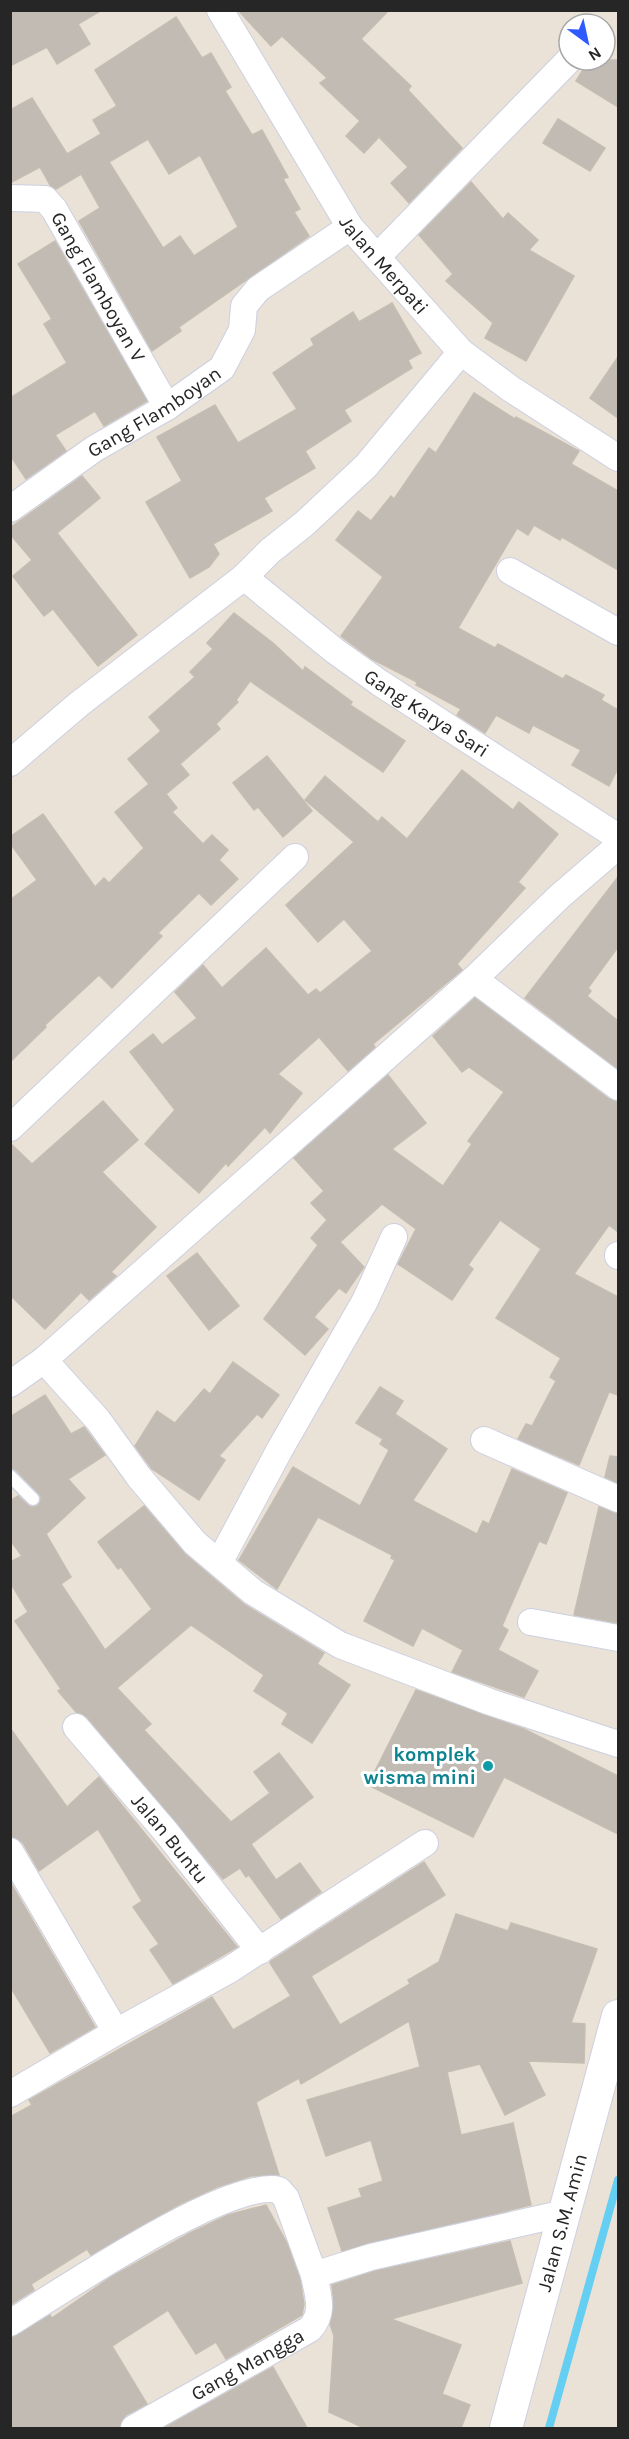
<svg xmlns="http://www.w3.org/2000/svg" width="629" height="2439" viewBox="0 0 629 2439" font-family="Karla,sans-serif">
	<style>
		.lines { fill: none; stroke-linecap: round; stroke-linejoin: round }
		.stream { stroke: #64cff2; stroke-width: 8 }
		.building { fill: #c1bbb4; stroke: #c5bdb1; stroke-width: 1.5; fill-rule: evenodd }
		.service-casing { stroke: #ccd0e1; stroke-width: 15 }
		.minor-casing { stroke: #ccd0e1; stroke-width: 28 }
		.tertiary-casing { stroke: #ccd0e1; stroke-width: 34 }
		.service { stroke: #fff; stroke-width: 12 }
		.minor { stroke: #fff; stroke-width: 26 }
		.tertiary { stroke: #fff; stroke-width: 32 }
		.culture-dot { fill: #0f9aa8; stroke: #fff; stroke-width: 2 }
		.labels { text-anchor: middle; stroke-width: 6; stroke-linejoin: round; paint-order: stroke }
		.street-label { font-size: 20px; fill: #262626; stroke: #fff }
		.culture-label { font-size: 20px; font-weight: bold; fill: #0d838f; stroke: #fff; text-anchor: end }
	</style>
	<rect width="100%" height="100%" fill="#eae1d7"/>
	<g class="lines">
		<!-- stream -->
		<polyline class="stream" points="549,2428 618,2180"/>
	</g>
	<!-- building -->
	<g class="building">
		<polygon points="10,10 102,10 78,24 90,44 57,64 47,47 10,66"/>
		<polygon points="238,10 389,10 361,39 411,86 408,90 462,148 409,203 391,183 408,167 379,137 364,153 346,136 360,121 320,83 327,78 282,36 271,46"/>
		<path d="M176,17L202,58L211,53L231,87L225,91L252,135L262,130L288,177L283,179L300,209L294,212L309,236L179,327L181,331L152,351L79,221L100,208L81,174L56,189L50,185L40,167L10,183V110L32,98L67,154L101,134L93,120L117,106L95,70ZM148,139L169,174L200,155L238,227L194,256L180,236L163,248L109,162Z"/>
		<polygon points="589,60 618,60 618,107 576,81"/>
		<polygon points="558,119 605,148 590,171 543,143"/>
		<polygon points="471,182 503,219 508,213 538,240 529,250 574,276 526,361 485,338 493,323 446,281 453,274 419,235"/>
		<polygon points="55,241 147,401 104,426 95,411 55,435 66,451 26,479 10,455 10,398 67,363 44,324 52,319 18,264"/>
		<polygon points="392,303 421,353 408,360 412,368 344,410 351,421 305,451 315,468 264,498 272,511 213,544 219,554 209,567 190,578 146,502 182,481 157,437 215,405 238,443 297,409 273,373 314,345 311,339 353,312 359,322"/>
		<polygon points="618,357 618,418 590,398"/>
		<polygon points="474,393 515,419 516,417 579,451 571,464 618,491 618,570 562,537 560,540 534,525 528,535 517,528 458,628 495,648 498,644 563,679 566,675 604,695 601,700 618,710 618,768 609,786 572,765 581,750 533,725 529,733 496,715 485,733 457,715 461,709 416,685 417,682 372,659 341,636 383,577 336,540 358,511 371,521 391,496 394,499 429,448 436,453"/>
		<polygon points="82,476 100,498 57,533 137,635 98,666 53,609 44,616 13,576 32,560 10,534 10,528"/>
		<polygon points="234,613 273,643 303,671 305,667 352,702 350,705 405,741 383,772 250,681 236,700 238,702 216,724 220,729 180,764 189,775 166,794 177,808 172,812 203,844 212,835 228,850 219,860 238,879 211,905 199,893 158,933 162,936 112,988 99,975 45,1025 46,1027 10,1062 10,900 37,880 10,843 10,837 43,814 95,887 104,878 109,883 144,848 115,812 149,784 128,759 161,731 149,717 195,677 190,672 213,649 207,643"/>
		<polygon points="267,756 312,811 283,837 258,807 254,810 233,783"/>
		<polygon points="462,770 513,810 519,802 558,834 518,882 525,888 457,964 462,970 373,1044 375,1047 348,1071 319,1037 278,1074 302,1093 270,1133 265,1127 228,1166 226,1163 199,1193 145,1144 175,1110 130,1052 153,1034 162,1045 197,1018 175,992 203,965 222,988 266,948 308,995 316,989 320,993 372,951 344,919 318,942 286,905 354,842 305,800 325,776 378,822 382,817 407,839"/>
		<polygon points="618,877 618,947 588,988 591,991 587,996 618,1021 618,1069 525,998"/>
		<polygon points="475,998 609,1099 618,1102 618,1232 609,1225 574,1274 618,1297 618,1395 609,1392 579,1465 518,1439 526,1424 532,1426 556,1381 550,1377 561,1358 496,1318 541,1249 500,1220 468,1265 473,1269 452,1300 398,1264 416,1229 382,1204 340,1242 364,1267 346,1293 339,1288 314,1317 328,1329 305,1355 264,1319 318,1245 311,1238 327,1220 311,1203 324,1191 294,1158 388,1075 426,1123 392,1149 443,1186 472,1144 468,1141 504,1092 469,1067 462,1072 433,1036"/>
		<polygon points="103,1101 138,1140 102,1172 156,1227 111,1272 116,1276 89,1300 81,1292 45,1329 10,1295 10,1143 32,1164"/>
		<polygon points="197,1253 239,1306 209,1330 167,1276"/>
		<polygon points="233,1362 279,1395 262,1418 257,1414 219,1456 225,1460 199,1500 152,1469 135,1446 157,1411 175,1423 204,1389 210,1394"/>
		<polygon points="380,1387 403,1401 395,1414 447,1449 413,1500 415,1502 477,1534 483,1521 489,1524 512,1469 567,1493 546,1544 539,1541 502,1626 508,1630 498,1650 538,1671 524,1697 452,1672 463,1650 422,1628 413,1646 364,1621 395,1560 391,1558 392,1555 318,1517 277,1589 239,1560 293,1467 360,1506 389,1450 380,1444 383,1439 356,1423"/>
		<polygon points="45,1395 71,1434 84,1427 105,1455 68,1479 85,1498 46,1534 71,1577 61,1584 105,1650 152,1609 121,1567 118,1569 98,1542 144,1506 185,1554 245,1605 324,1653 317,1664 350,1685 312,1743 282,1724 288,1713 254,1691 264,1675 191,1625 117,1688 151,1724 144,1730 231,1822 270,1793 254,1772 279,1753 313,1797 251,1844 276,1880 300,1863 321,1892 281,1919 249,1875 246,1877 240,1868 223,1879 87,1717 76,1712 58,1691 61,1689 15,1621 28,1612 10,1582 10,1562 22,1556 10,1540 10,1501 18,1496 28,1505 35,1507 39,1504 41,1497 16,1470 10,1468 10,1417"/>
		<polygon points="610,1456 618,1457 618,1483 605,1477"/>
		<polygon points="599,1507 618,1514 618,1623 574,1615"/>
		<polygon points="416,1690 524,1729 618,1776 618,1834 504,1777 473,1837 368,1785"/>
		<polygon points="10,1728 67,1807 99,1777 237,1947 173,1984 150,1950 159,1944 133,1907 142,1901 98,1829 39,1871 23,1843 10,1836"/>
		<polygon points="424,1862 445,1895 311,1976 340,2025 410,1984 408,1980 439,1962 456,1914 508,1931 511,1923 597,1949 571,2023 585,2024 584,2063 528,2061 545,2095 505,2115 480,2064 447,2072 461,2135 513,2123 531,2205 342,2251 328,2208 362,2197 359,2189 383,2181 371,2140 326,2156 307,2100 420,2067 409,2021 301,2084 299,2078 256,2102 279,2175 251,2176 217,2187 178,2205 91,2255 87,2249 31,2284 34,2290 10,2305 10,2117 32,2105 29,2100 212,1997 233,2030 291,1996 270,1963 271,1961"/>
		<polygon points="10,1882 95,2027 50,2053 10,1986"/>
		<polygon points="266,2205 287,2243 300,2279 304,2304 302,2315 226,2359 216,2342 196,2354 168,2310 112,2346 147,2404 126,2415 119,2428 10,2428 10,2338 50,2315 52,2318 111,2277 192,2232 228,2215"/>
		<polygon points="510,2241 522,2283 391,2319 461,2345 442,2394 470,2405 461,2428 364,2428 329,2412 334,2336 330,2324 334,2304 332,2285 375,2271"/>
		<polygon points="273,2367 307,2428 164,2428"/>
	</g>
	<g class="lines">
		<defs>
			<polyline id="service" points="10,1476 33,1499"/>
			<g id="minor">
				<path id="s1" d="M220,10L350,227L461,352L511,389L618,458"/>
				<path id="s2" d="M10,198L45,199L54,209L167,407"/>
				<polyline points="377,257 569,60"/>
				<path id="s3" d="M10,509L94,449L167,407L222,368L242,330L244,306L258,289L350,227"/>
				<polyline points="510,571 618,632"/>
				<path id="s4" d="M244,577L335,651L380,683L618,837"/>
				<polyline points="10,763 79,704 244,577 270,551 304,524 366,466 461,352"/>
				<polyline points="474,979 618,1087"/>
				<polyline points="10,1128 295,857"/>
				<polyline points="618,1255 618,1256"/>
				<polyline points="44,1360 98,1420 139,1477 195,1543 253,1592 340,1645 490,1702 618,1744"/>
				<polyline points="10,1384 44,1360 474,979 560,896 618,846"/>
				<polyline points="484,1440 618,1499"/>
				<polyline points="219,1563 280,1449 365,1301 394,1237"/>
				<polyline points="531,1622 618,1638"/>
				<path id="s5" d="M76,1727L166,1832L260,1951"/>
				<polyline points="10,1851 116,2032"/>
				<polyline points="10,2094 116,2032 229,1970 425,1843"/>
				<path d="M10,2323C59,2293 229,2177 279,2190L286,2198L314,2275L371,2257L565,2213"/>
				<path id="s6" d="M134,2428L310,2329C325,2312 318,2296 314,2275"/>
			</g>
			<g id="tertiary">
				<path id="s7" d="M506,2428L618,2016"/>
			</g>
		</defs>
		<!-- service casing -->
		<use href="#service" class="service-casing"/>
		<!-- minor casing -->
		<use href="#minor" class="minor-casing"/>
		<!-- tertiary casing -->
		<use href="#tertiary" class="tertiary-casing"/>
		<!-- service -->
		<use href="#service" class="service"/>
		<!-- minor -->
		<use href="#minor" class="minor"/>
		<!-- tertiary -->
		<use href="#tertiary" class="tertiary"/>
	</g>
	<!-- markers -->
	<circle class="culture-dot" cx="488" cy="1766" r="6"/>
	<g class="labels">
		<!-- street labels -->
		<g class="street-label">
			<text dy="7" stroke="none"><textPath href="#s1" startOffset="304">Jalan Merpati</textPath></text>
			<text dy="7" stroke="none"><textPath href="#s2" startOffset="138">Gang Flamboyan V</textPath></text>
			<text dy="7" stroke="none"><textPath href="#s3" startOffset="174">Gang Flamboyan</textPath></text>
			<text dy="7" stroke="none"><textPath href="#s4" startOffset="228">Gang Karya Sari</textPath></text>
			<text dy="7" stroke="none"><textPath href="#s5" startOffset="146">Jalan Buntu</textPath></text>
			<text dy="7" stroke="none"><textPath href="#s7" startOffset="213">Jalan S.M. Amin</textPath></text>
			<text dy="7" stroke="none"><textPath href="#s6" startOffset="130">Gang Mangga</textPath></text>
		</g>
		<!-- culture labels -->
		<g class="culture-label">
			<text x="476" y="1761">komplek<tspan x="476" dy="23">wisma mini</tspan></text>
		</g>
	</g>
	<!-- border -->
	<rect width="629" height="2439" fill="none" stroke="#262626" stroke-width="24"/>
	<!-- north arrow -->
	<g transform="translate(587 42) rotate(147)"><circle r="28" fill="#ffffff" stroke="#a8a8a8" stroke-width="1.5"/>
	<path d="M0-4.5L10 22L0 15L-10 22Z" fill="#2f5aff"/>
	<text y="-9" font-size="16" font-weight="bold" text-anchor="middle" fill="#262626">N</text>
	</g>
</svg>
